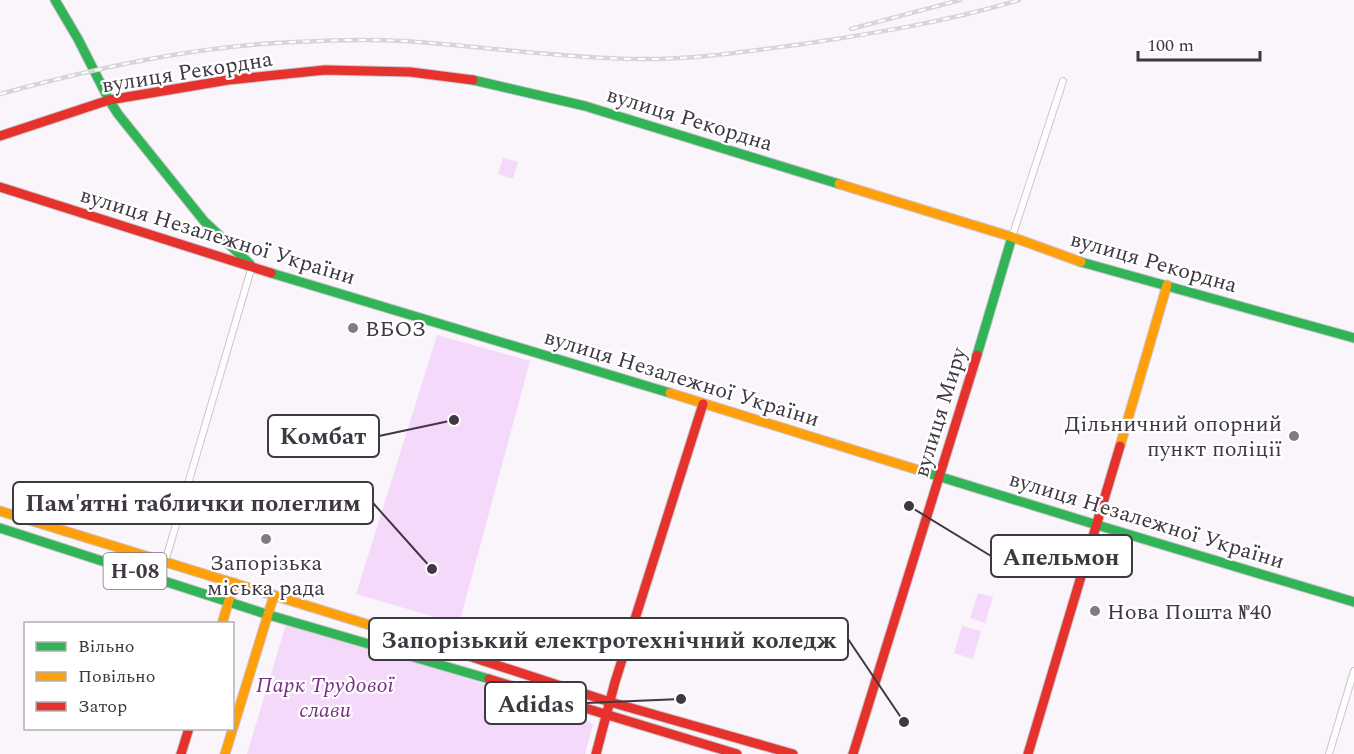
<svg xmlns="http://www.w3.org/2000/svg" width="1354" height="754" viewBox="0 0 1354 754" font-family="Spectral,serif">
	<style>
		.green { fill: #f4d9fa }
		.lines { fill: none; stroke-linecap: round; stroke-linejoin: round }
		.street-casing { stroke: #ccc6cd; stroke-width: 8 }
		.fast-casing { stroke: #ccc6cd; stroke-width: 11 }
		.slow-casing { stroke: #ccc6cd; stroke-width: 11 }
		.jam-casing { stroke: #ccc6cd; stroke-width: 11 }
		.street { stroke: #fefefe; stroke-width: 6 }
		.fast { stroke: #30b455; stroke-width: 9 }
		.slow { stroke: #ff9f0a; stroke-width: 9 }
		.jam { stroke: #e5322d; stroke-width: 9 }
		.rail-casing { stroke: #d6d5d7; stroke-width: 4.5 }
		.rail { stroke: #fff; stroke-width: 2; stroke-dasharray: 7; stroke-linecap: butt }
		.poi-dot { fill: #807a82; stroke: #fff; stroke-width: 2 }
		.labels { text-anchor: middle; stroke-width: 4.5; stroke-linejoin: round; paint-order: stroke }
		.shield { fill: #fff; stroke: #79737a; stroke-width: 1.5 }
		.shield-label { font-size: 21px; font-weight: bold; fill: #3f3741 }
		.street-label { font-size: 22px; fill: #3f3741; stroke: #fff }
		.poi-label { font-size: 22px; fill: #3f3741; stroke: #fff; text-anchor: start }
		.park-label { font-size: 22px; font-style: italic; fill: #792f89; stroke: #fff }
		.leader { fill: none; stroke: #3f3741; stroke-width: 2 }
		.callout-dot { fill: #3f3741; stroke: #fff; stroke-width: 2 }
		.callout { fill: #fff; stroke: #3f3741; stroke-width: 2 }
		.callout-label { font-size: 24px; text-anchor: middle; font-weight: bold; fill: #3f3741 }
	</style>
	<rect width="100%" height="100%" fill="#faf5fb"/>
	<!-- green -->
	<g class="green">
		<polygon points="503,158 518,162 513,179 498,174"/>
		<polygon points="437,335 530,361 459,624 356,594"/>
		<polygon points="978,593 993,597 985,623 970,618"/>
		<polygon points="286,624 394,655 580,715 593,725 585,754 247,754"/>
		<polygon points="962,626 981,631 973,659 954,653"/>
	</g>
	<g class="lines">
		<defs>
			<g id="street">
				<polyline points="1012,237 1063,81"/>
				<polyline points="165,562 252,266"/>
				<polyline points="1329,754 1354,671"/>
			</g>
			<g id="fast">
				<polyline points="55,0 78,39 109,100 118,114 204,221 250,264"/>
				<polyline points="473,80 585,106 839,184"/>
				<polyline points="1081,262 1354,338"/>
				<polyline points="271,273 670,393"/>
				<polyline points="977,355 1012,237"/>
				<polyline points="918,470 1097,525 1354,602"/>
				<polyline points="0,528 269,615 489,679"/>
			</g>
			<g id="slow">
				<polyline points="839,184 1012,237 1081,262"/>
				<polyline points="670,393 918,470"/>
				<polyline points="1120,446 1167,285"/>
				<polyline points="0,511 444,648"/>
				<polyline points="222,624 234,583"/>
				<polyline points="225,754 274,595"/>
			</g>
			<g id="jam">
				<polyline points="0,136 109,100 228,80 325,70 410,72 473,80"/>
				<polyline points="0,187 271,273"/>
				<polyline points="444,648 610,702 793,754"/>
				<polyline points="489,679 737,754"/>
				<polyline points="181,754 189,728"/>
				<polyline points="596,754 615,682 703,404"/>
				<polyline points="853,754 977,355"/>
				<polyline points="1028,754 1120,446"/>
			</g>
		</defs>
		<!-- street casing -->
		<use href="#street" class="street-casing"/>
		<!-- fast casing -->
		<use href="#fast" class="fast-casing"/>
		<!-- slow casing -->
		<use href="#slow" class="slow-casing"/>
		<!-- jam casing -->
		<use href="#jam" class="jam-casing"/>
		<!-- street -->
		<use href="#street" class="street"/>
		<!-- fast -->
		<use href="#fast" class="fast"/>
		<!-- slow -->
		<use href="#slow" class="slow"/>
		<!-- jam -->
		<use href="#jam" class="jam"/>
		<defs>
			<g id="rail">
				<polyline points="851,29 960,0"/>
				<path d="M0,94C96,68 195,46 295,42C331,40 368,39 404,41C481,46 558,58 636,59C689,60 743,52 796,45C871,34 946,22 1019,0"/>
			</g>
		</defs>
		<!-- rail casing -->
		<use href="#rail" class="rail-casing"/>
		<!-- rail -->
		<use href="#rail" class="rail"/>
	</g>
	<!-- markers -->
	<g class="poi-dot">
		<circle cx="353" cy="328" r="6"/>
		<circle cx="1294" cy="436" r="6"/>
		<circle cx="266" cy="539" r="6"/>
		<circle cx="1095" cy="611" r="6"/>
	</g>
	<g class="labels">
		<!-- shield labels -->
		<rect class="shield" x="103.5" y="553" width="63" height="36" rx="4.5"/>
		<g class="shield-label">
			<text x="135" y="578">Н-08</text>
		</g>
		<!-- street labels -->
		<g class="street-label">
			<text transform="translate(187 71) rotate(-9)" y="8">вулиця Рекордна</text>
			<text transform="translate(690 118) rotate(17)" y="8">вулиця Рекордна</text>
			<text transform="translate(218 235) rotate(17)" y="8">вулиця Незалежної України</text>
			<text transform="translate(1154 261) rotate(16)" y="8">вулиця Рекордна</text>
			<text transform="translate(682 377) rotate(17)" y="8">вулиця Незалежної України</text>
			<text transform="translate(939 412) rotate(-73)" y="8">вулиця Миру</text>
			<text transform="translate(1147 519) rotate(17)" y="8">вулиця Незалежної України</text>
		</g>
		<!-- poi labels -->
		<g class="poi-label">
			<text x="365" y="336">ВБОЗ</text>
			<text x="1282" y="431" text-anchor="end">Дільничний опорний<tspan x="1282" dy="25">пункт поліції</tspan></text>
			<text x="266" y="570" text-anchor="middle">Запорізька<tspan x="266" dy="25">міська рада</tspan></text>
			<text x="1107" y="619">Нова Пошта №40</text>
		</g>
		<!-- park labels -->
		<g class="park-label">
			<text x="325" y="692">Парк Трудової<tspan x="325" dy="25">слави</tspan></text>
		</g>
	</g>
	<!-- callouts -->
	<path class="leader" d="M454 420L379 436M432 569L373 503M909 506L991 556M904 722L848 639M681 699L586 703"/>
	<g class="callout-dot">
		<circle cx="454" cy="420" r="6"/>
		<circle cx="432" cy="569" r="6"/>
		<circle cx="909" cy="506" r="6"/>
		<circle cx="904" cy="722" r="6"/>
		<circle cx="681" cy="699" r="6"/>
	</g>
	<g class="callout">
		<rect x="268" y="415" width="111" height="42" rx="6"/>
		<rect x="13" y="482" width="360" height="42" rx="6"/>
		<rect x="991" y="535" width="141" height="42" rx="6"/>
		<rect x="369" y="618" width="479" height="42" rx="6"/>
		<rect x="485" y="682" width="101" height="42" rx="6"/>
	</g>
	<g class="callout-label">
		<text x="323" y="444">Комбат</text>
		<text x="193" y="511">Пам'ятні таблички полеглим</text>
		<text x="1061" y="565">Апельмон</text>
		<text x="609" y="648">Запорізький електротехнічний коледж</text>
		<text x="536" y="712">Adidas</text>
	</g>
	<!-- legend -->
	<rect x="24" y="622" width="210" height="108" fill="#ffffff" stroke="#b2afb3" stroke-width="1.5"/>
	<rect x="36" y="642" width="30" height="9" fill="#30b455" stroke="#b2afb3" stroke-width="1.5"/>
	<text x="78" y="652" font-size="18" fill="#3f3741">Вільно</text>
	<rect x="36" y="672" width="30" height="9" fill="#ff9f0a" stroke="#b2afb3" stroke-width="1.5"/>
	<text x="78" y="682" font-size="18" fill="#3f3741">Повільно</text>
	<rect x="36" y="702" width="30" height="9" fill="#e5322d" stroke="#b2afb3" stroke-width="1.5"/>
	<text x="78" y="712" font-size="18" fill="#3f3741">Затор</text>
	<!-- scale -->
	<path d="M1138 51v9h122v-9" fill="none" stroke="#3f3741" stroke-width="3"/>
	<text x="1147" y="51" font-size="18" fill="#3f3741" stroke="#ffffff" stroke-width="4.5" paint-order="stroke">100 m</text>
</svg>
